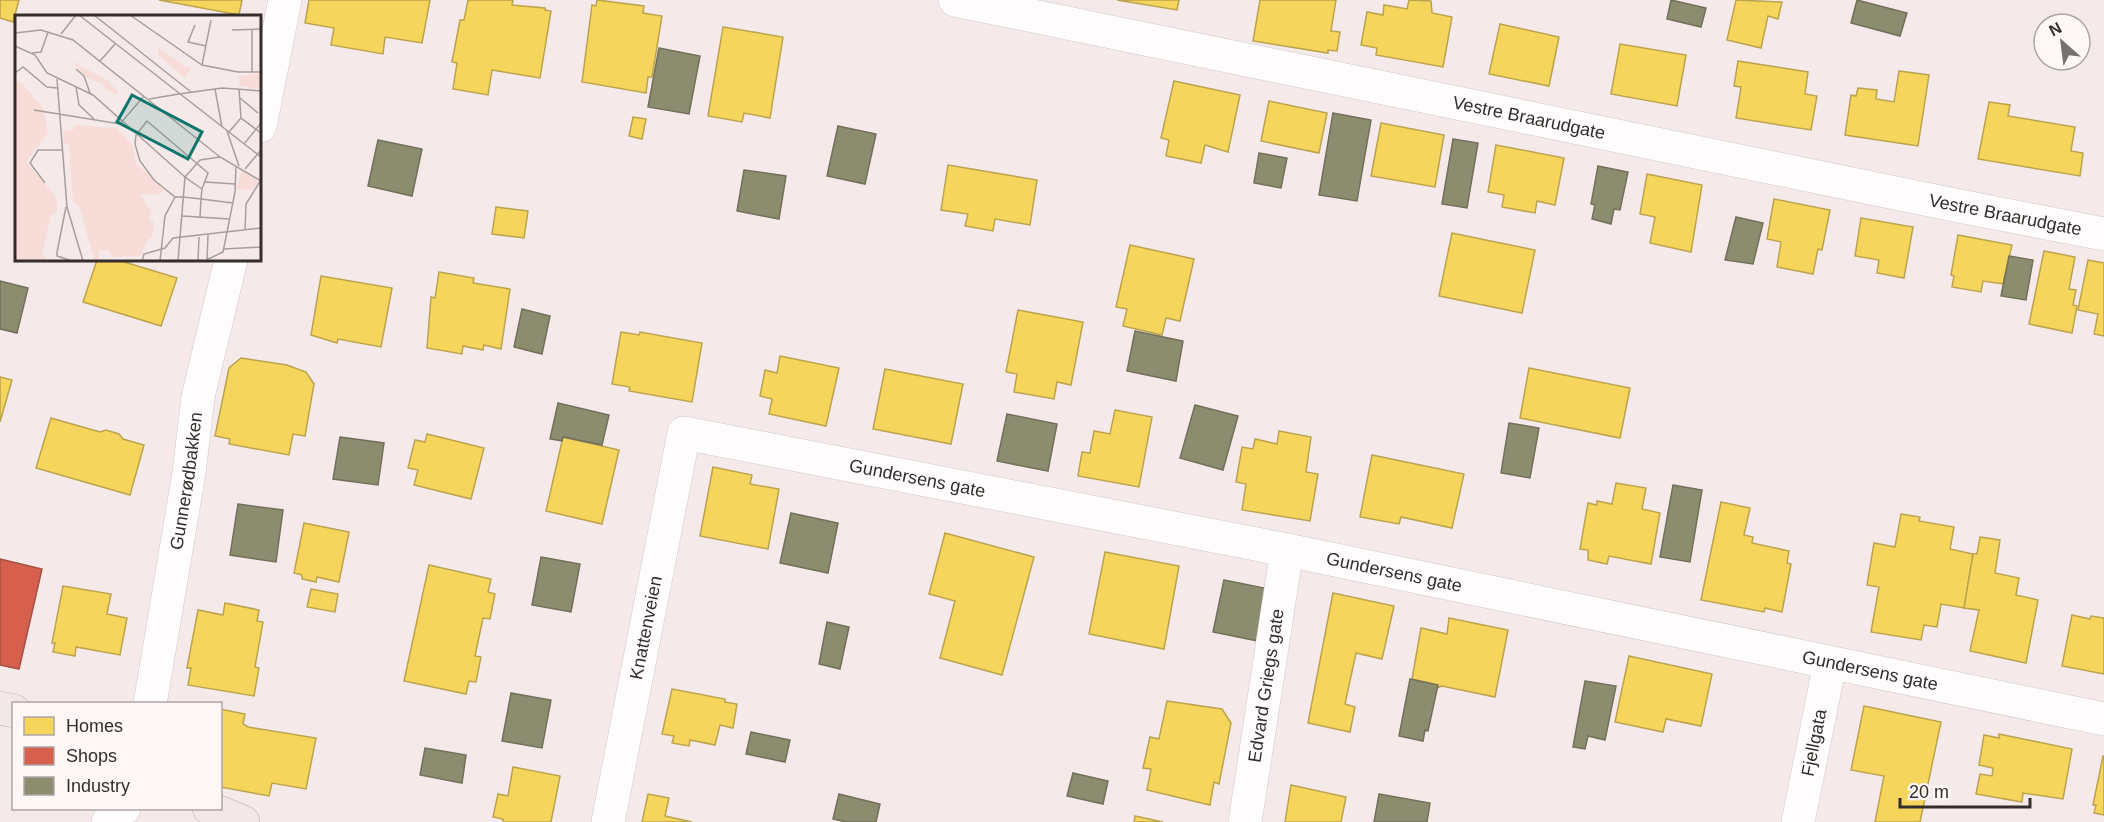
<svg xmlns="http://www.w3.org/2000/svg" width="2104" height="822" viewBox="0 0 2104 822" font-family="Arial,sans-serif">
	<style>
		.homes { fill: #f6d55c; stroke: #bca34e; stroke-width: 1.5 }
		.shops { fill: #d6604d; stroke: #a55143; stroke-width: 1.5 }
		.industry { fill: #8c8c6e; stroke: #72705a; stroke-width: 1.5 }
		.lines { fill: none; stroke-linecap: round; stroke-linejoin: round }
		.minor-casing { stroke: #d0c8c8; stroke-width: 34 }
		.major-casing { stroke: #c0aba9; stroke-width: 34 }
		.minor { stroke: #fefcfc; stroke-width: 33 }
		.major { stroke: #f3e8e7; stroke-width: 33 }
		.labels { text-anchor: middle; stroke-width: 6; stroke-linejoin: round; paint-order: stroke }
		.street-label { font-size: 18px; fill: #342d2c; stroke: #fff7f6 }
		.inset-road { fill: none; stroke: #a89e9d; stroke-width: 1.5 }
		.view { fill: #0f766e; fill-opacity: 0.15; stroke: #0f766e; stroke-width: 3 }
		.inset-edge { fill: none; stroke: #342d2c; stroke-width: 3 }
	</style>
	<rect width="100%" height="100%" fill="#f5eae9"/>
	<!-- homes -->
	<g class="homes">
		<polygon points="0,0 19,0 13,22 0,18"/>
		<polygon points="159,0 242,0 239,15"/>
		<polygon points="309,0 430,0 422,43 385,37 383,54 331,45 334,28 305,23"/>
		<polygon points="468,0 513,0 512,5 545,8 545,10 551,11 540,78 492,70 488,95 453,89 457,63 452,62 460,20 464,20"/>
		<polygon points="597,0 644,6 643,13 662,16 652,77 648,77 646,93 582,82 592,5 596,6"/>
		<polygon points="1117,0 1179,0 1177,10"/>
		<polygon points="1260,0 1336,0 1331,31 1340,32 1337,51 1328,50 1328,53 1253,41"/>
		<polygon points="1409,0 1431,1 1432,13 1452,17 1443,67 1376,55 1377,48 1361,45 1367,12 1383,15 1384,5 1407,9"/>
		<polygon points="1736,0 1782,2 1778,19 1768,16 1761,48 1727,40"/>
		<polygon points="1500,24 1559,37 1549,86 1489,74"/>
		<polygon points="723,27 783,37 770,118 744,113 742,122 708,116"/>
		<polygon points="1620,44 1686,55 1677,106 1611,94"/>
		<polygon points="1738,61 1808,72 1805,94 1817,96 1811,130 1736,118 1741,87 1734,86"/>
		<polygon points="1899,71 1929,75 1918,146 1845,135 1851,95 1856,96 1858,88 1877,90 1876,99 1894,102"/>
		<polygon points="1174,81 1240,95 1228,152 1205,145 1201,163 1166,156 1169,140 1161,138"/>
		<polygon points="1269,101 1327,113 1319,153 1261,141"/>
		<polygon points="1989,102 2010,105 2008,116 2075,127 2071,151 2083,153 2080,176 1978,159"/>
		<polygon points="633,117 646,119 642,139 629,136"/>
		<polygon points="1381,123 1444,135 1435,187 1371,176"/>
		<polygon points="1496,145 1564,158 1555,205 1537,201 1535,213 1502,207 1504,195 1488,192"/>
		<polygon points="948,165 1037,180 1030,225 995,219 993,231 965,226 968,214 941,210"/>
		<polygon points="1647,174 1702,185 1691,252 1650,243 1655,217 1640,214"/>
		<polygon points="1774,199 1830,210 1822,250 1818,249 1813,274 1777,267 1781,242 1767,239"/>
		<polygon points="496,207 528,211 524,238 492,234"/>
		<polygon points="1861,218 1913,227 1904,278 1877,273 1879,260 1855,256"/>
		<polygon points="1452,233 1535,250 1522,313 1439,296"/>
		<polygon points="1958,235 2012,245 2003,284 1983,281 1981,292 1952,287 1954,276 1951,275"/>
		<polygon points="1130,245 1194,259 1180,321 1166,318 1162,335 1123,326 1127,309 1116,307"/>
		<polygon points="2044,251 2075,257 2069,289 2076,290 2073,305 2077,306 2072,333 2029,324"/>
		<polygon points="97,260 118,260 177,278 161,326 83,302"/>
		<polygon points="2088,260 2104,263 2104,336 2094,334 2098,314 2078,310"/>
		<polygon points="439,272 474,278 473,283 510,289 501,349 484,345 483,350 463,346 462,354 427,348 431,297 435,298"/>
		<polygon points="321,276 392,288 381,347 338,339 337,343 311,335"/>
		<polygon points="1018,310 1083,322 1071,385 1057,382 1054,399 1014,392 1017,374 1006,372"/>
		<polygon points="621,332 639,335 640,332 702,343 692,402 629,391 630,387 612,384"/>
		<polygon points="780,356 839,368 826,426 769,414 772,399 760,396 765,370 777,373"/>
		<polygon points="241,358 287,365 306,372 314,384 305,436 293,434 289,455 229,444 230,439 215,436 229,368"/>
		<polygon points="1529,368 1630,388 1620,438 1520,418"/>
		<polygon points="885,369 963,384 951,444 873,429"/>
		<polygon points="0,377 12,380 0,422"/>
		<polygon points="1115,410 1152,417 1139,487 1078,476 1082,452 1090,453 1094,431 1110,434"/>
		<polygon points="51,418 100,432 106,430 119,434 123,439 144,445 130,495 36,468"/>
		<polygon points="1279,431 1311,437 1306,472 1318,474 1310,521 1242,510 1246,484 1236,482 1242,447 1253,449 1255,439 1277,444"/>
		<polygon points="427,434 484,448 471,499 414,485 418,470 408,468 415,440 425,442"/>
		<polygon points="563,437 619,450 602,524 546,511"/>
		<polygon points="1372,455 1464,474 1452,528 1401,517 1399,524 1360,517"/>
		<polygon points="713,467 752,475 750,484 779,489 768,549 700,536"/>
		<polygon points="1616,483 1646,488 1642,509 1660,513 1651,564 1609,556 1607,564 1588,560 1588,550 1580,549 1588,503 1597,505 1597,501 1612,504"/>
		<polygon points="1721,502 1750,508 1744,535 1753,537 1752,543 1789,551 1787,563 1791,564 1782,612 1765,608 1764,612 1701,600"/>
		<polygon points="1901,514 1920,517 1919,521 1954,527 1950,549 1973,554 1964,608 1941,604 1937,627 1924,625 1921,640 1871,632 1879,587 1867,585 1874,543 1895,547"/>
		<polygon points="304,523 349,532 339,582 317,577 316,582 302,579 302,575 294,573"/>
		<polygon points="945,533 1034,557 1002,675 940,658 955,601 929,594"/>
		<polygon points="1980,537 2000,540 1995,573 2019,578 2016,595 2038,600 2026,663 1970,651 1979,610 1964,608 1973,554 1977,554"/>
		<polygon points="1105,552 1179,566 1164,649 1089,634"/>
		<polygon points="429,565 491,579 488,592 495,594 490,619 483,618 475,656 481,657 476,682 469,681 466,694 404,681"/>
		<polygon points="63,586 111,594 107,614 127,618 120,655 76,647 75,656 53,652 55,643 52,643"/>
		<polygon points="311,589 338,594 335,612 307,607"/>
		<polygon points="1333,593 1394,606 1382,659 1356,653 1345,704 1355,707 1350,732 1308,723"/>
		<polygon points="225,603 259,610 257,621 263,622 255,667 259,668 254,696 188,685 191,668 187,668 198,610 223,615"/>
		<polygon points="2072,615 2090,619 2091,616 2104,618 2104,674 2062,666"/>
		<polygon points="1449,618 1508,630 1495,697 1442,686 1437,688 1438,685 1412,679 1421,628 1447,634"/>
		<polygon points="1629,656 1712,674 1701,726 1666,719 1663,732 1615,722"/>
		<polygon points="672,689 725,699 725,702 737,704 733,728 720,725 715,745 690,740 689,746 672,743 674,736 662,734"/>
		<polygon points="1167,701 1222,709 1231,723 1219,784 1214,782 1210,805 1147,790 1151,769 1143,768 1150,737 1159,739"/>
		<polygon points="1864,706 1941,722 1920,822 1875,822 1884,776 1851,770"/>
		<polygon points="220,709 245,714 243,724 248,727 316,738 306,789 272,783 269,796 220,787"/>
		<polygon points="1999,734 2072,749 2063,799 2023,793 2022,802 1976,794 1980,774 1992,776 1993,768 1979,765 1984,735 1999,738"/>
		<polygon points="2103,756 2104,756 2104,815 2094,813 2096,805 2093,805"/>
		<polygon points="513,767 560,776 551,822 503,822 503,819 493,817 498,794 508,796"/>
		<polygon points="1291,785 1346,797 1341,822 1285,822"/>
		<polygon points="648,794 669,798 665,816 692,822 642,822"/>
		<polygon points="1135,816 1163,822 1134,822"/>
	</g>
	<!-- shops -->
	<polygon class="shops" points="0,559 42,569 19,669 0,665"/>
	<!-- industry -->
	<g class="industry">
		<polygon points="1671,0 1706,8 1701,27 1667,19"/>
		<polygon points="1857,0 1907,13 1900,36 1851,23"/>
		<polygon points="659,48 700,56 689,114 648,107"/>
		<polygon points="1333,113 1371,120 1357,201 1319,195"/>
		<polygon points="838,126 876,134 865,184 827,176"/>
		<polygon points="1453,139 1478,143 1467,208 1442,204"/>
		<polygon points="378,140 422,149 412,196 368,186"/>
		<polygon points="1259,153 1287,158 1281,188 1254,183"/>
		<polygon points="1598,166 1628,172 1620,210 1614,209 1611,224 1592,219 1595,205 1591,204"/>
		<polygon points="744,170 786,176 779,219 737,211"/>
		<polygon points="1736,217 1763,223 1753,264 1725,260"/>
		<polygon points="2009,256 2033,260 2026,300 2001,296"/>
		<polygon points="0,281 28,288 17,333 0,329"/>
		<polygon points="522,309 550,316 542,354 514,347"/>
		<polygon points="1135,331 1183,341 1176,381 1127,371"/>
		<polygon points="558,403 609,415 602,445 563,437 562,441 550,439"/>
		<polygon points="1195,405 1238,416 1223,470 1180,458"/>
		<polygon points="1007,414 1057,424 1048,471 997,461"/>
		<polygon points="1509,423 1539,428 1530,478 1501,473"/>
		<polygon points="340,437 384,443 378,485 333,479"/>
		<polygon points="1673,485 1702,490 1690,562 1660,557"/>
		<polygon points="238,504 283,510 276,562 230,555"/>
		<polygon points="791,513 838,523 828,573 780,563"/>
		<polygon points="541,557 580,564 571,612 532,605"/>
		<polygon points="1224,580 1269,589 1258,641 1213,632"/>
		<polygon points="827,622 849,627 840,669 819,664"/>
		<polygon points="1410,679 1438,685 1428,731 1425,730 1423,741 1399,736"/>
		<polygon points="1585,681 1616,686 1605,740 1588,736 1585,749 1573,747"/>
		<polygon points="511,693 551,700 542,748 502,741"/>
		<polygon points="751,732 790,740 785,762 746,754"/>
		<polygon points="425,748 466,755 462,783 420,775"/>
		<polygon points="1073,773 1108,781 1103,804 1067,796"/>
		<polygon points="839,794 880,804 876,822 846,822 833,819"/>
		<polygon points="1379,794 1430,803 1427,822 1374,822"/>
	</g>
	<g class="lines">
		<defs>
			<g id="minor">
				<path id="s1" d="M955,0L1954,205L2104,234"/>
				<polyline points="260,126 285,0"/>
				<path id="s2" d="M150,704L189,473L198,397L231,260"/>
				<polyline points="108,822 124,808"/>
				<path id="s3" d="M608,822L684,433L1287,550L2104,719"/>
				<path id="s4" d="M1245,822L1287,550"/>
				<path id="s5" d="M1798,822L1830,663"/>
			</g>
			<g id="major">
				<polyline points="0,708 14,711"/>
				<polyline points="209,808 243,822"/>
			</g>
		</defs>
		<!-- minor casing -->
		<use href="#minor" class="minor-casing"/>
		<!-- major casing -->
		<use href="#major" class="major-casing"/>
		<!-- minor -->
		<use href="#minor" class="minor"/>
		<!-- major -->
		<use href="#major" class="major"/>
	</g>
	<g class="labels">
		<!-- street labels -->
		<g class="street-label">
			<text dy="6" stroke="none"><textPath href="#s1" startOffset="586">Vestre Braarudgate</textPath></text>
			<text dy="6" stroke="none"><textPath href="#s1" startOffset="1072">Vestre Braarudgate</textPath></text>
			<text dy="6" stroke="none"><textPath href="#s3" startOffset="634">Gundersens gate</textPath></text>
			<text dy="6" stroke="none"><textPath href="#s2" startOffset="226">Gunnerødbakken</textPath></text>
			<text dy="6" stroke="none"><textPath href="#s3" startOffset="1120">Gundersens gate</textPath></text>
			<text dy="6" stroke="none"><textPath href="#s3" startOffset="198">Knattenveien</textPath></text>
			<text dy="6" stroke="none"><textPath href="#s3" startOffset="1606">Gundersens gate</textPath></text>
			<text dy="6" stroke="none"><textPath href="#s4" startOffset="138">Edvard Griegs gate</textPath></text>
			<text dy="6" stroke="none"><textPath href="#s5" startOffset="81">Fjellgata</textPath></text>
		</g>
	</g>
	<!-- overview -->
	<g transform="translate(15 15)">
		<rect width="246" height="246" fill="#f5eae9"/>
		<path d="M143,32L171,52H177L170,63L143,40ZM57,46L93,66L104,77L101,79L89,74L90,70L71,62ZM246,58V75L224,70V61ZM0,65L6,67L28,93L33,118L11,147L42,183V196L36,200L31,221L27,242L31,241L30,246H0ZM61,110L101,113L117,129L121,148L149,175L143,180L126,179L136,197L134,205L139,207L137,223L132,225L126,241L97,242L95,236L85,235L83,246H80L64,191L58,187L54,130L48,128V116L58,115ZM227,154L244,167L237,175L221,174Z" fill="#f7dcd8"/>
		<path class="inset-road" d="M64,0L246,142M79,0L176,77M115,0L187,50L223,57M180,10L173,27L191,31M217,15L246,14M237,15V57M0,18L26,15L58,25L205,142L246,166M46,19L61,0M0,31L20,40L32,58L78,80L170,162L163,246M17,38L26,37L33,17M85,46L100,29M187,50L196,5M61,54L69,61L75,78M223,57H246M0,58L8,52L32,72L43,73M42,64L52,192L68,246M61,72L64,90L79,104M200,74L207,112M224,74L226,103L246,118M164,79L207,73L246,76M225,83L243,98M134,84L164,79M19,95L105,109L129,81M212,116L224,151M214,117L226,103M229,129L246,108M230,154L246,135M190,167L220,169M30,168L15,148L23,135H47M187,174L170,162L185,145L205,142M51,192L42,237V241L57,246M167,201L215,204M185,202L186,184L187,174L193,158L132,106L121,120L120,129L125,146L139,165L160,182H168L186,184L218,188M230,215L231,189L246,165M209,234L246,232M127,246L129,239L150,233L158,223L246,213M145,246L150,201L160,182M183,246L184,222M189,246L208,237L220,177L221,151M192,246L193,220"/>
		<path class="view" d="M117,80L187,117L173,144L102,107Z"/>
		<rect width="246" height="246" class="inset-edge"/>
	</g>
	<!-- legend -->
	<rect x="12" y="702" width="210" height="108" fill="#fff7f6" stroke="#aea6a5" stroke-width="1.5"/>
	<rect x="24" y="717" width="30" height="18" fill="#f6d55c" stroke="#aea6a5" stroke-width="1.5"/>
	<text x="66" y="732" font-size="18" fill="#342d2c">Homes</text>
	<rect x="24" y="747" width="30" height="18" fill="#d6604d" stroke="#aea6a5" stroke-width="1.5"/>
	<text x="66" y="762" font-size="18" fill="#342d2c">Shops</text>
	<rect x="24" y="777" width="30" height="18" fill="#8c8c6e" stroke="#aea6a5" stroke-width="1.5"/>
	<text x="66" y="792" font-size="18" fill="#342d2c">Industry</text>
	<!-- north arrow -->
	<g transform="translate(2062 42) rotate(332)"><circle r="28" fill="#fff7f6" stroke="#aea6a5" stroke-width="1.5"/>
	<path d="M0-4.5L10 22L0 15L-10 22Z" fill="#786f6e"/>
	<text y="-9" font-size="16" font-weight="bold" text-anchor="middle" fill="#342d2c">N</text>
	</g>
	<!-- scale -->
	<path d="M1900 798v9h130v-9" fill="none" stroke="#342d2c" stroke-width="3"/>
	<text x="1909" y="798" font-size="18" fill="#342d2c" stroke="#fff7f6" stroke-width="4.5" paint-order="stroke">20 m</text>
</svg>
